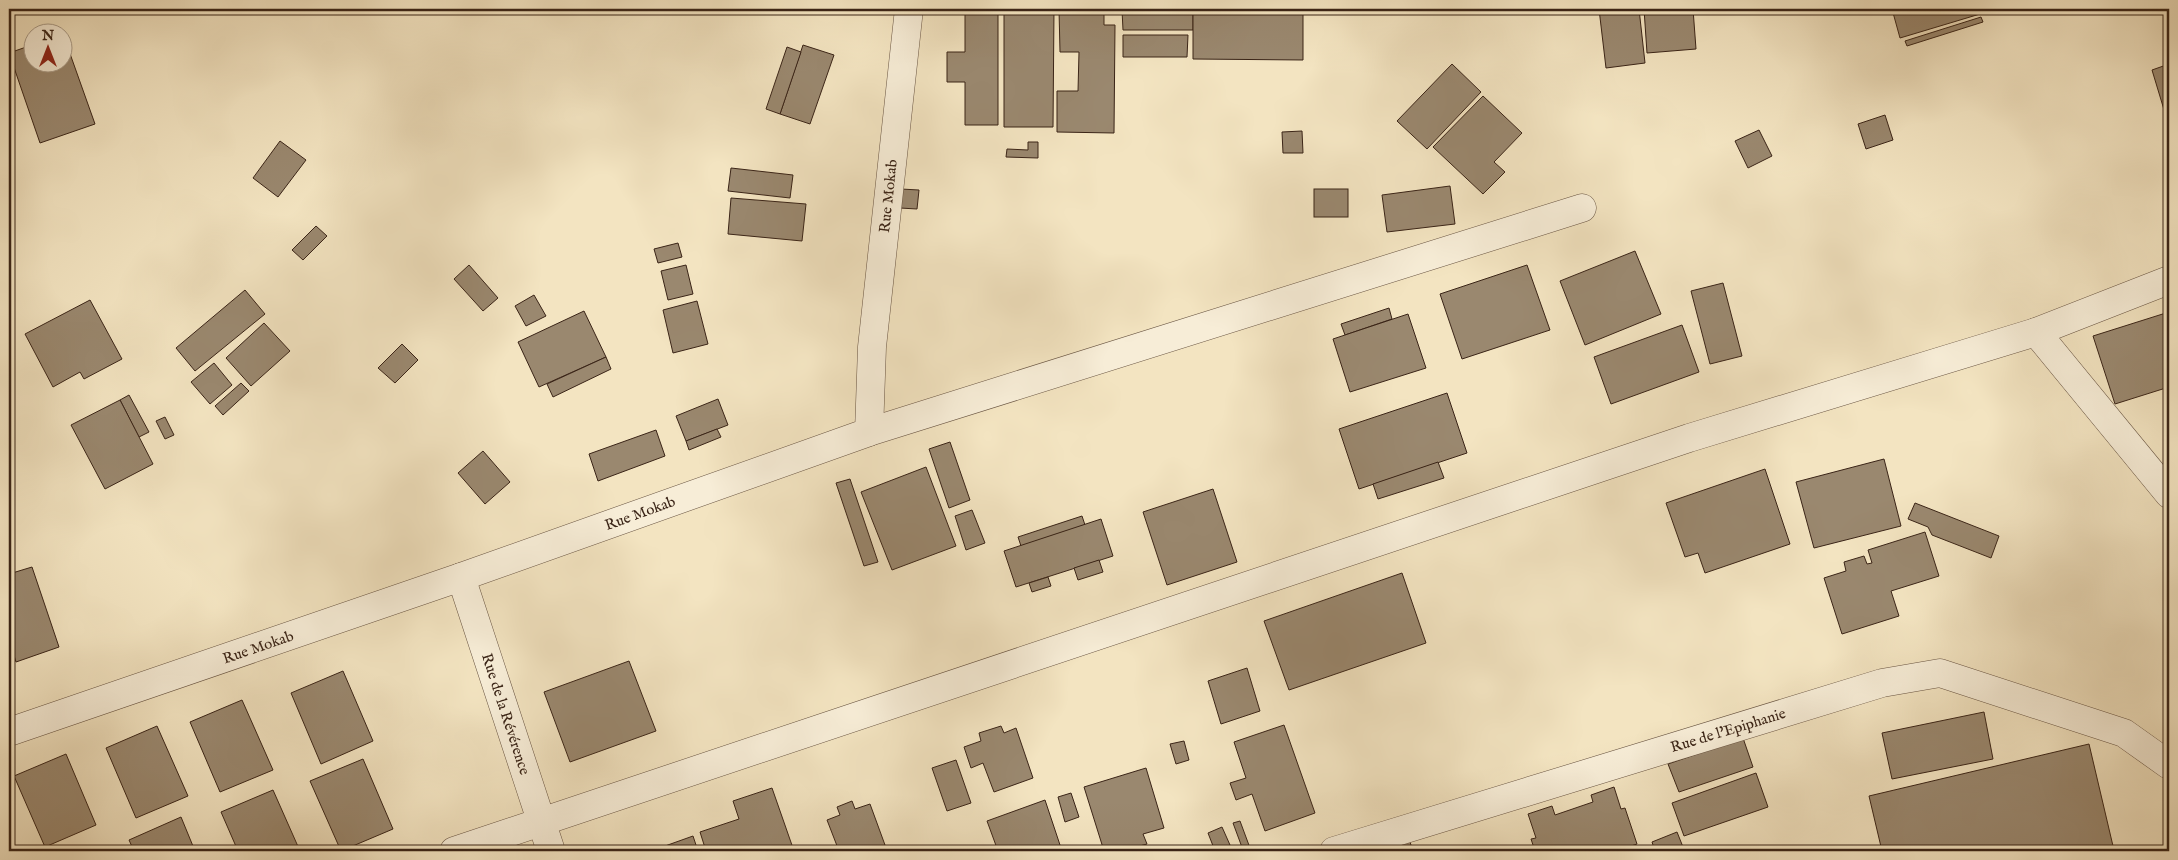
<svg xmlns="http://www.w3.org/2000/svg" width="2178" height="860" viewBox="0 0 2178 860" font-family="'IM FELL English',serif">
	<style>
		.building { fill: #9a886f; stroke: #3a2417 }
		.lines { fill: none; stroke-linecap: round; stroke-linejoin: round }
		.minor-casing { stroke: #685442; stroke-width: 29 }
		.minor { stroke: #f7edd7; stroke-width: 28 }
		.labels { text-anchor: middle; stroke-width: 4; stroke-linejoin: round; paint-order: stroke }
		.street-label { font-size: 15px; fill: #3a2417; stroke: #f7edd7 }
	</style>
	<rect width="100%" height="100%" fill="#f3e4c1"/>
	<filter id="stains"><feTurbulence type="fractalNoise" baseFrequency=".004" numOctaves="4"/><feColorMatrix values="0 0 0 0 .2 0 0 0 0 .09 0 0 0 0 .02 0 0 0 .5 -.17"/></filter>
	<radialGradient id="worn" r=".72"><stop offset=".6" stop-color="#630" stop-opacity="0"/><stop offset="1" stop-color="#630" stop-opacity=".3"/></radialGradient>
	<!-- building -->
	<g class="building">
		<polygon points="965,9 998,9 998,125 965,125 965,82 947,82 947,52 965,52"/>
		<polygon points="1004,9 1054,9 1053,127 1004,127"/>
		<polygon points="1059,9 1104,9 1104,25 1115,25 1114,133 1057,132 1057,91 1078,91 1079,52 1060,52"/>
		<polygon points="1193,9 1193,30 1123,30 1122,10"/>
		<polygon points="1193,9 1303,10 1303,60 1193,59"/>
		<polygon points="1599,9 1639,9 1645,63 1606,68"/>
		<polygon points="1644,9 1693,9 1696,49 1647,53"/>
		<polygon points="1892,9 1979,9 1980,14 1900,38"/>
		<polygon points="1981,17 1983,22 1907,46 1905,41"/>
		<polygon points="63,34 95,124 40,143 9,53 32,45 32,62 62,62"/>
		<polygon points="1123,35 1188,35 1187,57 1123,57"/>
		<polygon points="803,45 834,55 810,124 780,114"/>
		<polygon points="787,47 801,52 780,114 766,109"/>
		<polygon points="1452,64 1481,92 1427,149 1397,121"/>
		<polygon points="2169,64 2169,122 2168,123 2152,70"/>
		<polygon points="1483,96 1522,133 1494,162 1505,172 1483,194 1433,147"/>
		<polygon points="1885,115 1893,140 1866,149 1858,124"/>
		<polygon points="1759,130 1772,156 1748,168 1735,141"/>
		<polygon points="1302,131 1303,153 1283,153 1282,132"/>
		<polygon points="280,141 306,160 278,197 253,178"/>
		<polygon points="1028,142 1038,142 1038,158 1006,157 1007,149 1028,150"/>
		<polygon points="731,168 793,175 790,198 728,191"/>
		<polygon points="1450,186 1455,224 1387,232 1382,195"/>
		<polygon points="901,189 919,190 917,209 900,208"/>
		<rect x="1314" y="189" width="34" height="28"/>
		<polygon points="731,198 806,204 802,241 728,234"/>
		<polygon points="316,226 327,236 303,260 292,250"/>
		<polygon points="678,243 682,257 658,263 654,249"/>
		<polygon points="1635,251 1661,314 1585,345 1560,281"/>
		<polygon points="469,265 498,298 483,311 454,279"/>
		<polygon points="686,265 693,294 668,300 661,271"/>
		<polygon points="1527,265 1550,330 1462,359 1440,294"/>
		<polygon points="1723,283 1742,356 1710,364 1691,291"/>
		<polygon points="245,290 265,314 195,371 176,348"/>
		<polygon points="534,295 546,316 526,326 515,306"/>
		<polygon points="90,300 122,359 84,379 80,372 53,387 25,334"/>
		<polygon points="697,301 708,344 673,353 663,310"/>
		<polygon points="1389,308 1392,319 1345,335 1341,324"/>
		<polygon points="584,311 606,357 539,387 518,342"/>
		<polygon points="2169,312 2169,387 2115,404 2093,336"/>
		<polygon points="1408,314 1426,368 1350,392 1333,339"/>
		<polygon points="264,323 290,351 251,386 226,358"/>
		<polygon points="1682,325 1699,372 1611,404 1594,357"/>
		<polygon points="402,344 418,360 395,383 378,368"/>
		<polygon points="606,357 611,369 553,397 547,384"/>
		<polygon points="214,363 232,385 210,404 191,382"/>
		<polygon points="241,383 249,391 223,415 215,406"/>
		<polygon points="1447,393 1467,453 1359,489 1339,429"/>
		<polygon points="129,395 149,432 139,437 120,400"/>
		<polygon points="718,399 728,425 686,441 676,416"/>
		<polygon points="120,400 153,464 105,489 71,425"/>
		<polygon points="165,417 174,435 165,439 156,421"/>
		<polygon points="717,429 721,437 689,450 686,441"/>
		<polygon points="656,430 665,456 598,481 589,454"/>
		<polygon points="950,442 970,500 949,508 929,449"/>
		<polygon points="483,451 510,482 485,504 458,473"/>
		<polygon points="1884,459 1901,526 1814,548 1796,482"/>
		<polygon points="1438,462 1444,478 1378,499 1373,484"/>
		<polygon points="926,467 956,546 892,570 861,492"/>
		<polygon points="1765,469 1790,544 1705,573 1698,553 1685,557 1666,503"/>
		<polygon points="850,479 878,562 864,566 836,483"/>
		<polygon points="1213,489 1237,562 1167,585 1143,512"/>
		<polygon points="1915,503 1999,536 1991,558 1932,535 1928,527 1908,519"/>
		<polygon points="972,510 985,543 966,550 955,516"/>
		<polygon points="1082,516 1085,525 1021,546 1018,537"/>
		<polygon points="1101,519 1113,556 1016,587 1004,551"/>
		<polygon points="1925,532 1939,576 1891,591 1899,616 1842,634 1824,578 1846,571 1844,562 1864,556 1867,564 1872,563 1868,550"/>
		<polygon points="1099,560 1103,572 1078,580 1074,568"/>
		<polygon points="32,567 59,647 16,662 9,639 9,574"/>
		<polygon points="1402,573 1426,643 1289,690 1264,621"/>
		<polygon points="1048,577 1051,586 1032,592 1029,583"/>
		<polygon points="629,661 656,731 570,762 544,692"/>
		<polygon points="1247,668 1260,711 1221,724 1208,681"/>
		<polygon points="343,671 373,741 321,764 291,693"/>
		<polygon points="242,700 273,770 220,792 190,722"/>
		<polygon points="1984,712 1993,759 1892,779 1882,733"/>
		<polygon points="1284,725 1315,813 1265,831 1252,794 1236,800 1230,783 1246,778 1234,742"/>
		<polygon points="157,726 188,796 136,818 106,748"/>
		<polygon points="1001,726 1004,733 1016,728 1033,778 994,792 983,763 971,768 964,747 981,741 979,733"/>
		<polygon points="1743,738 1753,767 1679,792 1668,764"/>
		<polygon points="1184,741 1189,760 1176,764 1170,744"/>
		<polygon points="2089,744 2113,846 2088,851 1882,851 1869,796"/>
		<polygon points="66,754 96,825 45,847 14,776"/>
		<polygon points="363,759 393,829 341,851 310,781"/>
		<polygon points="956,760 971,803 947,811 932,768"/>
		<polygon points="1146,768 1164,828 1143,834 1147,844 1121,851 1104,851 1084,787"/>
		<polygon points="1756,773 1768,807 1684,836 1672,803"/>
		<polygon points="1614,787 1621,809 1625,808 1637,844 1616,851 1535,851 1531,839 1536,838 1528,814 1552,806 1555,815 1593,802 1591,795"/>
		<polygon points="772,788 794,851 706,851 700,832 739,819 733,801"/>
		<polygon points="273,790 300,851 238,851 221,812"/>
		<polygon points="1071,793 1079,817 1065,822 1058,797"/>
		<polygon points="1045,800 1062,851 998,851 987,821"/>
		<polygon points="852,801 855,809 870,804 885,845 868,851 839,851 827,820 840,815 837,807"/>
		<polygon points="181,817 195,851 134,851 129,840"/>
		<polygon points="1240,821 1250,848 1243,850 1233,823"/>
		<polygon points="1222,827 1230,845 1215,851 1208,833"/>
		<polygon points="1677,832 1683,847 1670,851 1655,851 1652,842"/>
		<polygon points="693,836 698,851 651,851"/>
		<polygon points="1409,839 1413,851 1391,851 1389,846"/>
	</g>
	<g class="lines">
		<defs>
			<g id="minor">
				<polyline points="2036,332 2169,494"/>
				<polyline points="869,432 1582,208"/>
				<polyline points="461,577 551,851"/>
				<polyline points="9,732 461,577 869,432 872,347 909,9"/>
				<polyline points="454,851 1689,438 2036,332 2169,280"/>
				<polyline points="1334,851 1882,683 1940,673 2124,733 2169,765"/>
			</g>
		</defs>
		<!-- minor casing -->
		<use href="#minor" class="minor-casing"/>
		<!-- minor -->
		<use href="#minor" class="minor"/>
	</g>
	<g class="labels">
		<!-- street labels -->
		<g class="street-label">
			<text transform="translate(888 196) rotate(-84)" y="5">Rue Mokab</text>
			<text transform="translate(640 513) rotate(-20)" y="5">Rue Mokab</text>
			<text transform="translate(258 647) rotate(-19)" y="5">Rue Mokab</text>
			<text transform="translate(506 714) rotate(72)" y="5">Rue de la Révérence</text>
			<text transform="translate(1728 730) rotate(-17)" y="5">Rue de l'Epiphanie</text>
		</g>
	</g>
	<!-- margin -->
	<rect width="2178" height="860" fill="none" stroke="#f3e4c1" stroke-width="30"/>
	<rect x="10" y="10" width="2158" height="840" fill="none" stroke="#3a2417" stroke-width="2.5"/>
	<rect x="15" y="15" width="2148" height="830" fill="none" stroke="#3a2417"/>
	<!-- north arrow -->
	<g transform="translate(48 48)"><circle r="24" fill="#f7edd7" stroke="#ab9d8a"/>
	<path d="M0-4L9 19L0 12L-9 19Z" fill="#8f2418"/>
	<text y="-8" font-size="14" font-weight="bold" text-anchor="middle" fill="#3a2417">N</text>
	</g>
	<rect width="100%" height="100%" filter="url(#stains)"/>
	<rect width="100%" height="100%" fill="url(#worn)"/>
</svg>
